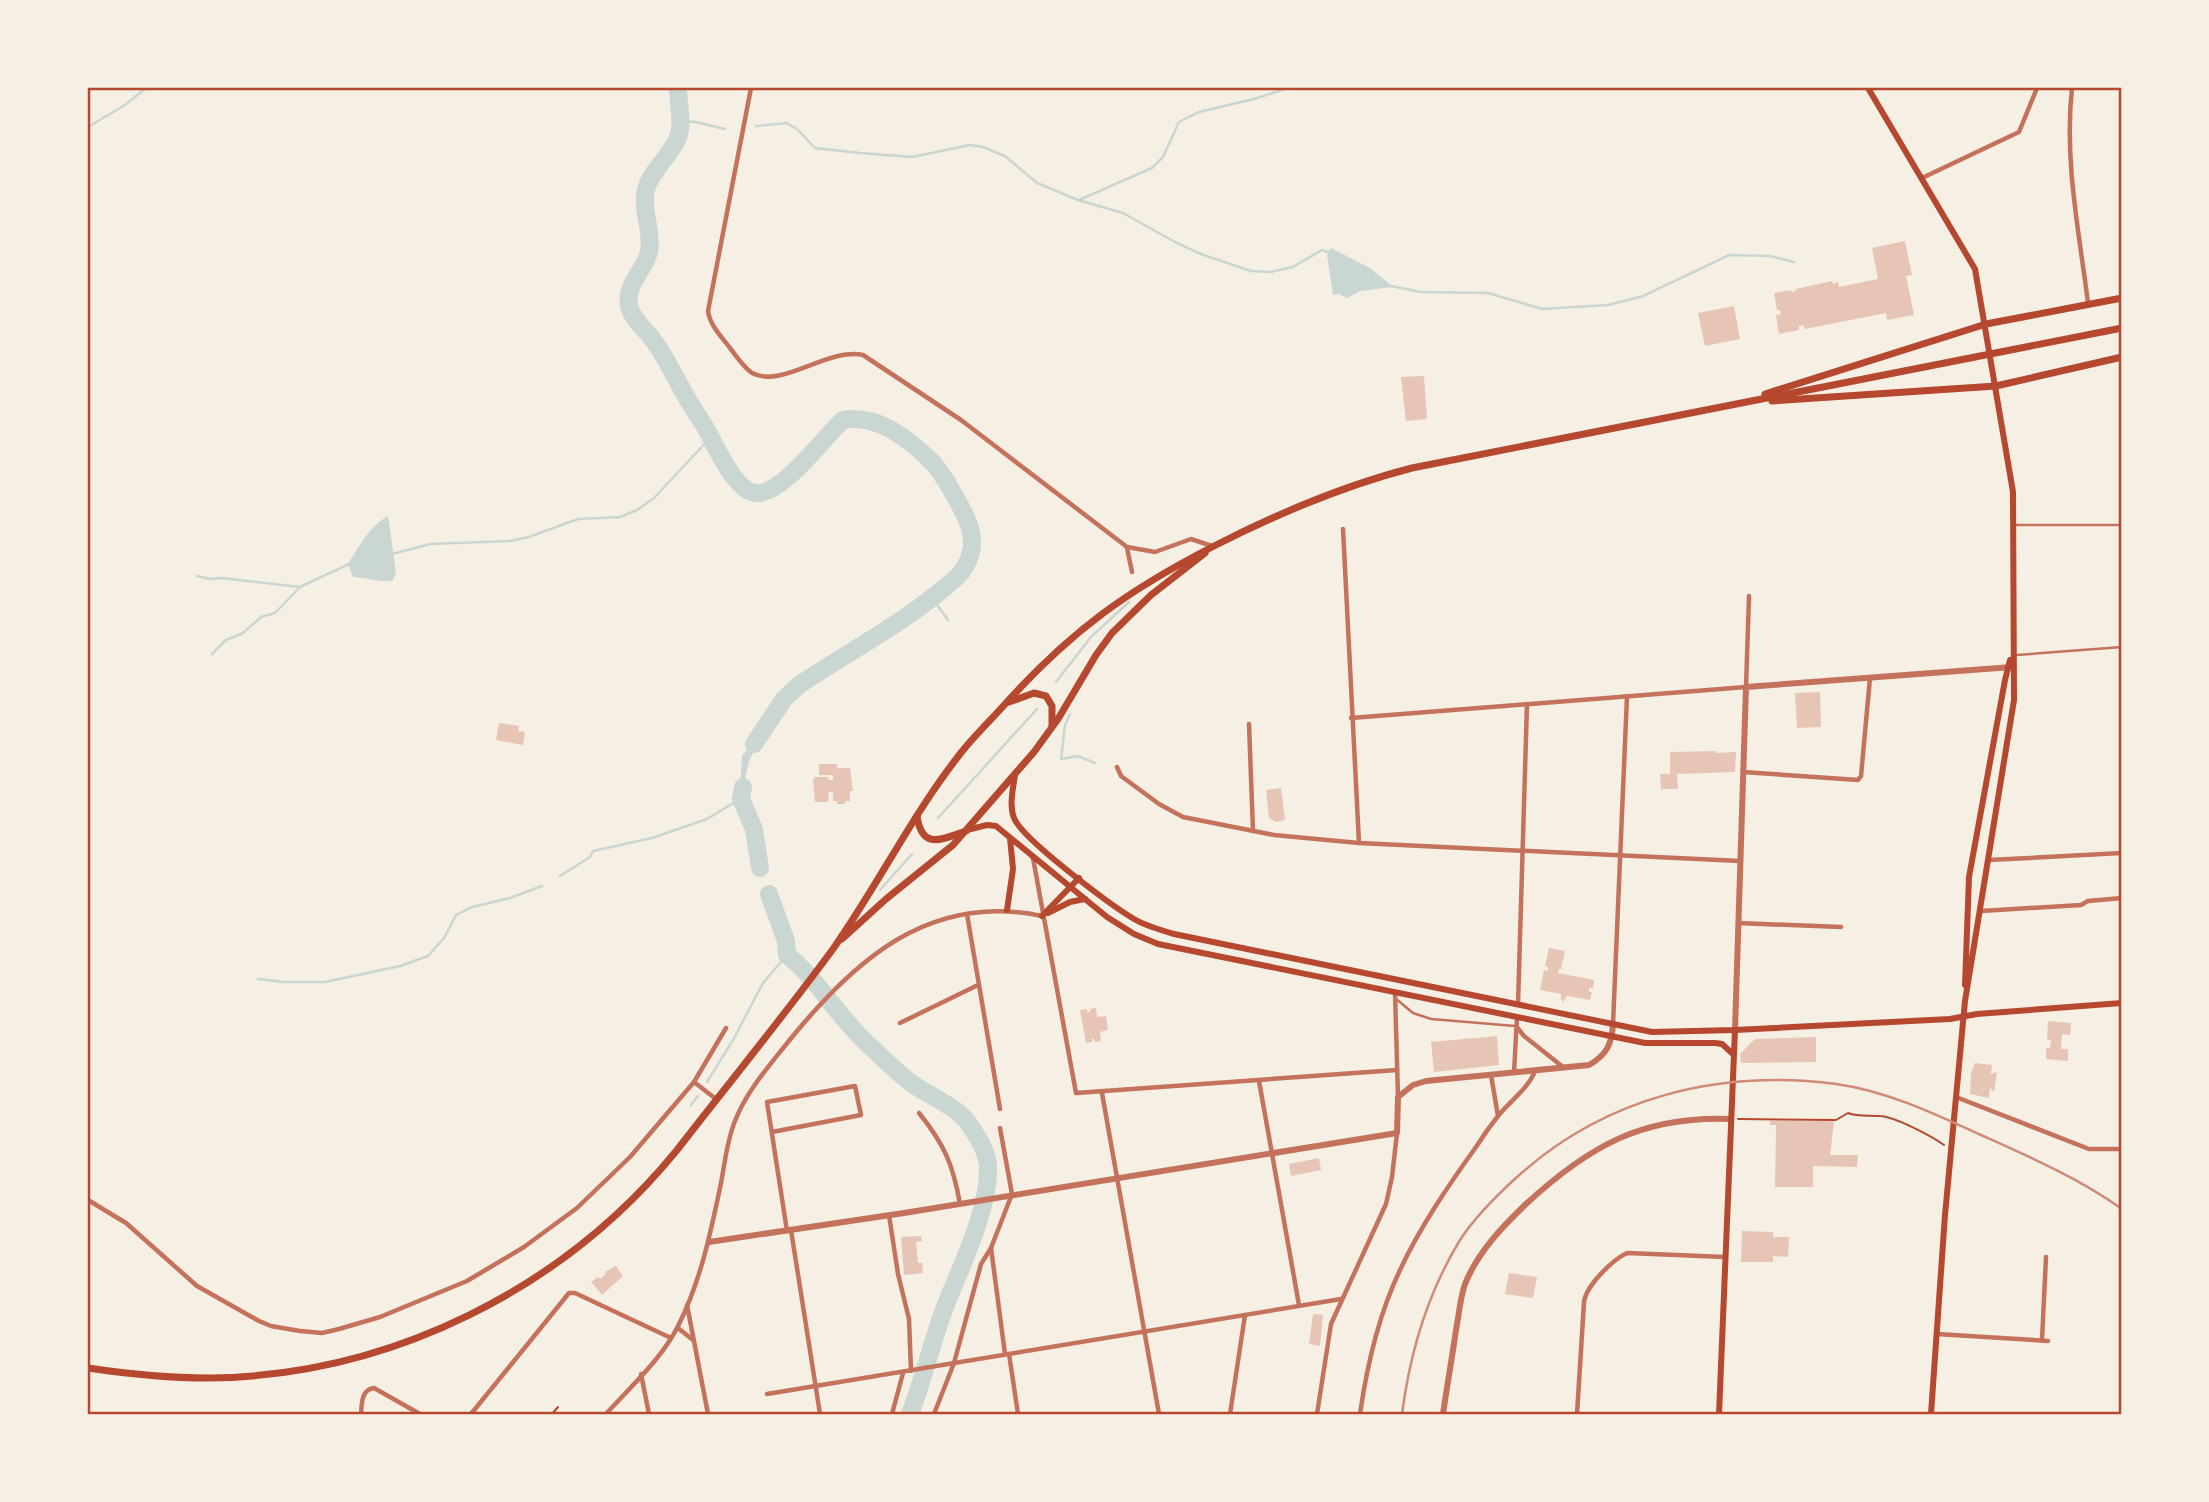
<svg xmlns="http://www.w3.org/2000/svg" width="2209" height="1502" viewBox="0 0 2209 1502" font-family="'Alegreya Sans',sans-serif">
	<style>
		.water { fill: #c9d6d2 }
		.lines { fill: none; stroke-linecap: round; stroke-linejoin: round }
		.stream { stroke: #c9d6d2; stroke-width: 2.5 }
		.river { stroke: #c9d6d2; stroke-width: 18 }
		.building { fill: #e6c5b7 }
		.path { stroke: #b5482f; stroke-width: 2 }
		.service { stroke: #c5725c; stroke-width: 2.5 }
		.minor { stroke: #c5725c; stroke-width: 4.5 }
		.tertiary { stroke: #c5725c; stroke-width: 6 }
		.secondary { stroke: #b5482f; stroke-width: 6 }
		.primary { stroke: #b5482f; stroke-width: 7 }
		.rail { stroke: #cf8b77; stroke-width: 2.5 }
		.neatline { fill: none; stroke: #b5482f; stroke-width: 2.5 }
	</style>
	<rect width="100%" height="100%" fill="#f6efe4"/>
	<!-- water -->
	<g class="water">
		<polygon points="1331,248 1370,268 1393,287 1360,291 1347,298 1339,294 1333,295 1327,255"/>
		<path d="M388,516L396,572L393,580C385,584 364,577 353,577L348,564C360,546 368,527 388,516Z"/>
		<path d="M767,724C766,737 755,747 750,759C744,775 744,793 745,810L739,805L742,756Z"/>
	</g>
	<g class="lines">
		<!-- stream -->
		<g class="stream">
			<polyline points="680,121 696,122 725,129"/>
			<polyline points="756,126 787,123 797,129 815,148 860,153 912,157 970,145 983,147 1005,156 1037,183 1078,200 1123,213 1177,243 1201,254 1251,271 1270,272 1293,267 1322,250 1330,253"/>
			<polyline points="88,127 125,105 146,88"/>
			<polyline points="1079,200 1152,168 1163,157 1179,122 1199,112 1254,99 1288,88"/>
			<polyline points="1391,286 1421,292 1488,293 1542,309 1608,305 1643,296 1729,255 1770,256 1794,262"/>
			<polyline points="392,554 430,544 510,541 529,537 578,519 620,517 637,510 654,498 711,437"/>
			<polyline points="197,576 210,579 222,578 300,587 351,563"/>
			<polyline points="932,598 948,620"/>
			<polyline points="212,654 226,640 243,633 261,617 275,613 300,587"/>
			<polyline points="1056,682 1091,637 1129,602"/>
			<polyline points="1070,714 1065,725 1061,759 1078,756 1095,763"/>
			<polyline points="938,818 1037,709"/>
			<polyline points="560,876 590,857 593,851 652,838 707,819 740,799"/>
			<polyline points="880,890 912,854"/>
			<polyline points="258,979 283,982 325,982 400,966 428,956 444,938 456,915 472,907 510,898 542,886"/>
			<polyline points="707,1082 733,1040 763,983 787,955"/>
			<polyline points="691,1105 698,1096"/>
		</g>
		<!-- river -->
		<g class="river">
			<path d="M678,88C678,103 683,120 679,135C672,155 652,169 646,189C641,210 653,231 649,252C644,271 625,285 629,306C632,318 643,328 650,336C664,353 672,372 683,391C689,403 698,415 705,427C715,444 734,490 755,493C782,496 824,437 843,420C876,414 906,437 928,458C939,468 946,480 953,493C967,517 981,540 965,567C959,578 947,585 938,593C895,628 845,654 799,685L784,699L754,744"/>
			<polyline points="743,787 741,799 754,829 760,868"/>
			<path d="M769,894L786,941L787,955C819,980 838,1018 869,1045C884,1059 899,1075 917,1087C934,1098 957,1107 969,1124C977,1136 987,1151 988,1166C990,1212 956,1275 941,1318C930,1350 922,1383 910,1414"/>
		</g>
	</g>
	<!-- building -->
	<g class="building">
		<polygon points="1905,241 1912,275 1906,276 1914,315 1887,320 1886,313 1805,329 1803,325 1799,326 1799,330 1779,334 1776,315 1781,314 1780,310 1777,310 1774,293 1791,290 1792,292 1796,291 1796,289 1832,281 1833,284 1838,282 1839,287 1878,279 1872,248"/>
		<polygon points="1734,306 1740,339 1705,346 1698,313"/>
		<polygon points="1424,376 1427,419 1406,421 1401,377"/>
		<polygon points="1820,692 1821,727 1797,728 1795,693"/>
		<polygon points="499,723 519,726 518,731 525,732 523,745 496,740"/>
		<polygon points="1716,751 1716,753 1736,752 1735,772 1677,774 1678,789 1661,789 1660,774 1670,774 1670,752"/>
		<polygon points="819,764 837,764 837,768 850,768 853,791 850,791 850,801 845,801 845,804 837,804 837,801 833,801 833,792 829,792 828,802 815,802 813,780 815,777 828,777 829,780 833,780 833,775 819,775"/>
		<polygon points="1281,788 1285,820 1276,822 1269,818 1266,790"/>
		<polygon points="1549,948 1565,951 1561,969 1559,969 1558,973 1594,980 1593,989 1589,988 1589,992 1592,992 1590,1000 1567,996 1563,1002 1561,999 1561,994 1540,990 1544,970 1548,971 1548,967 1545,966"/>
		<polygon points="1096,1008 1097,1017 1106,1016 1108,1030 1100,1032 1101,1041 1095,1042 1094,1039 1092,1039 1092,1042 1086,1043 1080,1010 1087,1009 1087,1012 1090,1012 1090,1009"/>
		<polygon points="2048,1021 2071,1023 2070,1035 2062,1034 2061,1049 2068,1049 2068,1061 2046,1059 2046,1048 2050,1048 2051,1040 2047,1040"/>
		<polygon points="1497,1036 1499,1065 1434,1072 1431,1042"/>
		<polygon points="1816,1037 1816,1062 1741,1063 1740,1054 1755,1039"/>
		<polygon points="1975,1063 1992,1065 1991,1074 1997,1072 1994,1092 1990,1088 1989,1098 1970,1094 1971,1073"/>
		<polygon points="1770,1121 1834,1121 1830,1155 1858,1155 1857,1167 1813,1166 1813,1187 1775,1187 1776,1125 1770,1125"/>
		<polygon points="1319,1158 1321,1170 1291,1176 1289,1164"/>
		<polygon points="1742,1231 1773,1232 1773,1237 1789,1237 1788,1257 1773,1256 1773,1262 1741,1262"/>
		<polygon points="921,1236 922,1241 916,1242 918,1263 922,1263 923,1273 904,1275 901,1237"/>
		<polygon points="616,1266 623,1276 602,1295 591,1282 598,1277 600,1279 606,1274 605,1272"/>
		<polygon points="1509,1273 1537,1277 1533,1298 1505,1294"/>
		<polygon points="1313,1314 1323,1315 1320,1346 1309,1344"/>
	</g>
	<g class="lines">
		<!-- path -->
		<g class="path">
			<path d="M1738,1119L1836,1120L1848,1113C1858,1117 1869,1115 1880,1116C1896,1117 1933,1137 1944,1145"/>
			<polyline points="552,1414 558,1407"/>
		</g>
		<!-- service -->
		<g class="service">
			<polyline points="2013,525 2122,525"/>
			<polyline points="2017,655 2122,647"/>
			<polyline points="1395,998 1413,1013 1431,1019 1515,1026"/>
		</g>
		<!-- minor -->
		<g class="minor">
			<path d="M751,88L708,311C710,326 722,337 730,348C737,357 743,367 752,373C782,389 828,347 863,355L961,420L1127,547L1155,552L1191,539L1212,546"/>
			<path d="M2072,88C2064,160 2079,231 2088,303"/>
			<polyline points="1922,178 2019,132 2037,88"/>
			<polyline points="1343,529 1359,843"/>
			<polyline points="1127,548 1132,572"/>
			<polyline points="1351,718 1746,687 1749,596"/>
			<polyline points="1249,724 1253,831"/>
			<polyline points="1117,767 1121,776 1159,804 1183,817 1274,835 1359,843 1740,861"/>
			<polyline points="1743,772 1858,780 1861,776 1870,678"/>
			<polyline points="1033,858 1076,1093 1397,1070"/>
			<polyline points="1989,860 2122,853"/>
			<polyline points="1981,911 2081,905 2088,901 2122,898"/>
			<polyline points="967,914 1000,1109"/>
			<polyline points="1738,923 1841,927"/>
			<polyline points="1395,992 1398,1097"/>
			<polyline points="1518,1004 1527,704"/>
			<polyline points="900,1023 978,985"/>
			<polyline points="1613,1024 1627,696"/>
			<polyline points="1516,1026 1524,1036 1563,1067"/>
			<polyline points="1514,1073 1517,1017"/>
			<polyline points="1491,1075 1498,1116"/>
			<polyline points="1259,1081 1299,1305"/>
			<polyline points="694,1082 716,1099"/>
			<polyline points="1102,1093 1159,1414"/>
			<polyline points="1956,1097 2089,1149 2122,1149"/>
			<path d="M919,1113C944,1144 953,1164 960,1204"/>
			<polyline points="772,1132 861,1115 855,1086 767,1102 787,1231"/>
			<polyline points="88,1200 126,1223 197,1286 259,1321 271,1326 300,1331 322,1333 339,1329 380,1317 467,1281 524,1247 577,1208 630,1157 694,1082 726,1028"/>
			<polyline points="889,1215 898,1274 909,1319 911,1371"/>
			<polyline points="791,1230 820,1414"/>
			<polyline points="991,1248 1005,1354"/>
			<polyline points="687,1305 708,1414"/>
			<polyline points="678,1328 693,1340"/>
			<polyline points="1937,1334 2048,1341"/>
			<polyline points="2042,1340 2046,1257"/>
			<polyline points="1009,1354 1018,1414"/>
			<polyline points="641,1374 649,1414"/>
			<polyline points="767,1394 1341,1299"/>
			<path d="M361,1414C362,1403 361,1390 374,1388L420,1414"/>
			<polyline points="471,1414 569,1293 575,1293 671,1338"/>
			<path d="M606,1414C630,1387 663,1358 679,1324C701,1280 711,1231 721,1183C725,1162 727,1140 735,1121C746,1092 769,1066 788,1042C854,960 930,892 1042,916"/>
			<polyline points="892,1414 903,1373"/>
			<polyline points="934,1414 954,1363 981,1264 991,1248 1012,1194 1000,1128"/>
			<polyline points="1230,1414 1245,1315"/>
			<polyline points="1317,1414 1331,1324 1386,1204 1392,1177 1397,1133"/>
			<path d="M1360,1414C1367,1365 1378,1316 1400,1270C1420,1227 1448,1186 1476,1147C1483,1136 1490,1126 1498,1116C1510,1101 1528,1089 1535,1071"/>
			<path d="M1577,1414L1584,1302C1586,1286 1612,1260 1627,1253L1725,1257"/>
		</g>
		<!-- tertiary -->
		<g class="tertiary">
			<polyline points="1735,1030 1746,687 2012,667"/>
			<path d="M709,1242L904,1213L1397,1133L1398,1097L1413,1085L1426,1081L1589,1065C1607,1055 1612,1043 1613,1024"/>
			<path d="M1443,1414C1447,1386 1452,1358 1456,1330C1459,1315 1460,1298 1465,1284C1478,1252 1502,1227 1526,1204C1589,1146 1642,1116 1730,1119"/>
		</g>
		<!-- secondary -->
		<g class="secondary">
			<polyline points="1868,88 1975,269 2013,492 2014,700 1965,1001 1945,1215 1931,1414"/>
			<path d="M1015,775C1013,789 1009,805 1014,818C1022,839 1112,906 1134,919C1146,926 1160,930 1174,934L1652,1032L1735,1030L1950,1019L1977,1014L2122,1003"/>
			<polyline points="967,830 987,825 996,826 1107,917 1134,934 1158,944 1645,1043 1715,1043 1722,1044 1733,1054"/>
			<polyline points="1007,910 1013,869 1010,838"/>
			<polyline points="1048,913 1070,902 1085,899"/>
			<polyline points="1042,916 1079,878"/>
			<polyline points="1965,985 1969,877 2005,680 2010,660"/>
			<polyline points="1719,1414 1735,1030"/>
		</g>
		<!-- primary -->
		<g class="primary">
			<polyline points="1765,394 1986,324 2122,298"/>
			<polyline points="1772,401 1996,386 2122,357"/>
			<polyline points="1009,702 1034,693 1046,696 1052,706 1052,726"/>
			<path d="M917,816C922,851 942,839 966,831"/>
			<polyline points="842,939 886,899 953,845 1034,752 1058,719 1096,655 1112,633 1151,595 1205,553"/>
			<path d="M88,1368C128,1374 168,1378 209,1378C390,1376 564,1289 677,1150C729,1083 783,1017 833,949C878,885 912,815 960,754C974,736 991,720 1006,703C1072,630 1128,590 1216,545C1279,513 1342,486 1412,468L2122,328"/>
		</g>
		<!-- rail -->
		<path class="rail" d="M1402,1414C1410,1352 1427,1294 1460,1240C1475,1217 1496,1196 1517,1177C1605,1097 1719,1069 1836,1084C1887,1091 1935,1114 1981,1135C2030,1157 2078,1178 2122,1209"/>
	</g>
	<!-- border -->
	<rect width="2209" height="1502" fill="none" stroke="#f6efe4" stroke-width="178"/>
	<rect x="89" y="89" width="2031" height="1324" class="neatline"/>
</svg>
